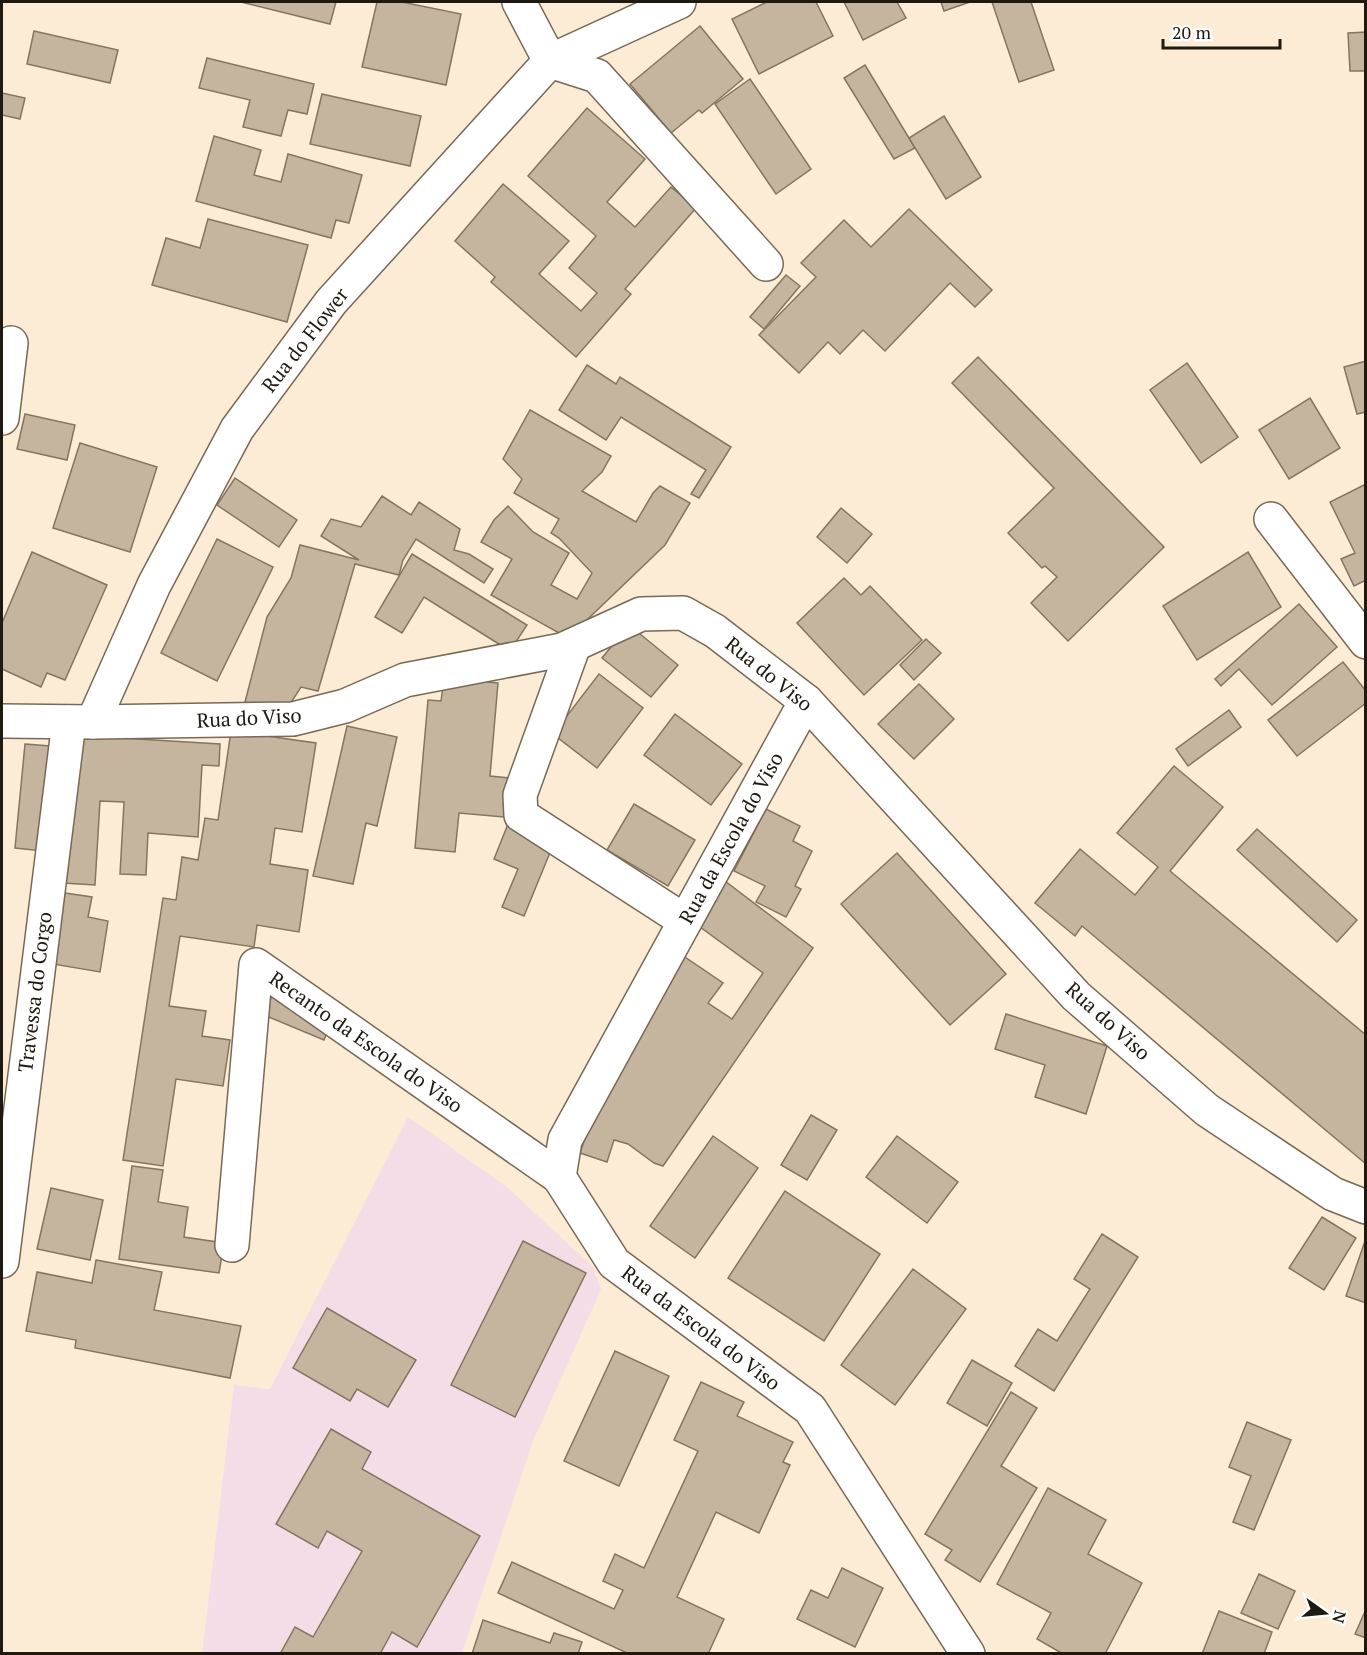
<svg xmlns="http://www.w3.org/2000/svg" width="1367" height="1655" viewBox="0 0 1367 1655" font-family="'PT Serif',serif">
	<style>
		.education { fill: #f5dde8 }
		.building { fill: #c5b59f; stroke: #847561; stroke-width: 1.5 }
		.lines { fill: none; stroke-linecap: round; stroke-linejoin: round }
		.street-casing { stroke: #786955; stroke-width: 36 }
		.street { stroke: #fff; stroke-width: 33 }
		.labels { text-anchor: middle; stroke-width: 4.5; stroke-linejoin: round; paint-order: stroke }
		.street-label { font-size: 20px; fill: #1f1a11; stroke: #fff }
	</style>
	<rect width="100%" height="100%" fill="#fdecd5"/>
	<!-- education -->
	<polygon class="education" points="408,1117 507,1187 593,1267 601,1290 533,1441 462,1653 202,1654 234,1385 270,1389"/>
	<!-- building -->
	<g class="building">
		<polygon points="241,2 336,2 330,24"/>
		<polygon points="377,2 402,2 461,14 446,85 362,67"/>
		<polygon points="767,2 816,2 833,36 759,74 732,19"/>
		<polygon points="844,2 897,2 906,18 863,40"/>
		<polygon points="941,2 970,2 944,11"/>
		<polygon points="992,2 1031,2 1054,70 1019,82"/>
		<polygon points="700,26 743,79 702,113 699,110 671,133 630,84"/>
		<polygon points="34,31 118,50 110,83 27,64"/>
		<polygon points="1366,32 1366,71 1350,71 1348,33"/>
		<polygon points="207,58 314,84 307,114 288,110 281,136 243,127 250,100 199,88"/>
		<polygon points="865,65 915,148 894,159 844,78"/>
		<polygon points="750,79 811,169 776,194 715,104"/>
		<polygon points="2,93 25,98 20,119 2,115"/>
		<polygon points="322,94 421,116 410,166 310,144"/>
		<polygon points="587,108 645,159 607,202 635,227 671,187 696,208 625,289 631,294 576,357 491,282 495,277 455,241 503,184 569,241 539,274 581,311 597,293 569,268 596,236 528,176"/>
		<polygon points="944,116 981,177 946,199 909,138"/>
		<polygon points="214,136 261,150 254,175 281,182 288,154 362,175 349,223 336,220 331,238 196,201"/>
		<polygon points="909,209 992,290 975,307 950,283 885,351 863,330 840,354 828,342 799,373 759,335 816,277 801,263 844,220 871,247"/>
		<polygon points="208,219 308,245 287,322 152,285 166,238 200,248"/>
		<polygon points="786,275 800,286 764,329 750,317"/>
		<polygon points="978,357 1164,547 1068,641 1031,603 1057,577 1045,566 1042,568 1008,533 1054,488 952,383"/>
		<polygon points="1366,361 1366,412 1357,414 1344,367"/>
		<polygon points="1187,363 1238,437 1201,463 1150,390"/>
		<polygon points="587,365 616,384 620,377 731,447 699,498 691,494 706,470 621,417 606,440 559,410"/>
		<polygon points="1310,398 1340,448 1289,479 1259,430"/>
		<polygon points="530,410 611,456 602,472 582,491 636,522 653,493 660,486 690,503 665,545 568,638 491,595 512,559 481,542 494,520 508,506 533,532 569,553 551,585 577,599 592,573 559,538 551,533 559,519 514,493 522,479 503,459"/>
		<polygon points="25,414 75,425 67,460 17,449"/>
		<polygon points="80,443 157,467 130,552 53,528"/>
		<polygon points="235,478 297,520 279,547 217,505"/>
		<polygon points="1366,484 1366,580 1354,586 1341,559 1355,553 1330,502"/>
		<polygon points="382,496 411,515 419,502 460,529 454,550 469,554 493,569 484,583 416,539 403,560 399,575 355,564 318,691 301,687 285,712 245,702 267,617 291,578 300,545 359,560 321,536 331,519 361,527"/>
		<polygon points="841,508 872,534 847,563 817,537"/>
		<polygon points="217,539 273,567 217,681 161,653"/>
		<polygon points="32,552 107,585 65,680 47,673 41,687 2,669 2,623"/>
		<polygon points="1248,552 1281,607 1197,660 1163,606"/>
		<polygon points="412,554 527,625 510,651 424,597 402,633 375,617"/>
		<polygon points="844,578 861,595 870,586 922,640 864,695 797,623"/>
		<polygon points="1299,604 1337,647 1272,705 1239,669 1221,686 1215,679"/>
		<polygon points="629,625 678,665 651,697 602,658"/>
		<polygon points="926,639 941,653 914,680 900,665"/>
		<polygon points="1343,662 1366,691 1366,703 1297,756 1268,720"/>
		<polygon points="599,674 643,708 597,768 553,734"/>
		<polygon points="444,678 498,683 490,776 520,779 516,818 459,813 455,852 415,848 428,700 441,701"/>
		<polygon points="919,684 954,719 914,759 878,724"/>
		<polygon points="1229,710 1241,727 1188,766 1176,749"/>
		<polygon points="675,714 742,764 711,805 644,755"/>
		<polygon points="347,726 397,737 377,826 366,823 353,884 313,876"/>
		<polygon points="231,731 316,743 302,832 275,828 270,864 308,870 299,932 257,925 254,947 180,936 169,1006 206,1011 202,1036 230,1040 223,1086 176,1079 163,1166 123,1160 163,898 176,900 182,857 198,860 205,818 218,820"/>
		<polygon points="71,735 220,744 219,766 202,765 198,837 148,833 146,875 120,874 124,802 100,801 95,885 63,883"/>
		<polygon points="25,744 63,747 53,852 15,848"/>
		<polygon points="1174,766 1223,807 1170,871 1366,1035 1366,1164 1082,926 1075,936 1035,903 1080,849 1135,895 1158,867 1117,833"/>
		<polygon points="634,804 695,840 668,886 607,850"/>
		<polygon points="766,809 800,826 793,841 812,851 795,886 801,889 786,917 756,902 765,886 734,871"/>
		<polygon points="510,819 556,838 524,916 502,907 518,869 494,859"/>
		<polygon points="1257,829 1357,920 1337,942 1237,850"/>
		<polygon points="897,853 1006,974 950,1025 841,904"/>
		<polygon points="725,881 813,948 663,1166 654,1163 628,1144 614,1140 607,1162 580,1153 598,1100 679,953 723,983 708,1003 732,1019 763,973 696,924"/>
		<polygon points="65,893 92,897 88,917 108,921 100,972 53,964"/>
		<polygon points="272,996 331,1022 324,1040 264,1015"/>
		<polygon points="1006,1014 1107,1046 1086,1114 1035,1097 1045,1065 995,1049"/>
		<polygon points="811,1115 837,1130 807,1180 781,1165"/>
		<polygon points="713,1136 758,1168 695,1258 650,1226"/>
		<polygon points="897,1136 958,1182 927,1223 866,1177"/>
		<polygon points="132,1166 163,1170 158,1202 188,1207 184,1237 224,1243 219,1273 119,1259"/>
		<polygon points="51,1188 103,1200 90,1260 37,1249"/>
		<polygon points="785,1191 880,1254 824,1341 728,1278"/>
		<polygon points="1322,1217 1356,1238 1324,1290 1289,1268"/>
		<polygon points="1102,1234 1138,1257 1054,1391 1015,1366 1038,1329 1057,1341 1090,1289 1074,1279"/>
		<polygon points="1366,1238 1366,1303 1346,1296"/>
		<polygon points="523,1241 586,1273 515,1417 451,1385"/>
		<polygon points="96,1260 162,1272 154,1310 241,1326 230,1378 75,1348 76,1340 26,1331 37,1272 92,1283"/>
		<polygon points="913,1269 966,1309 895,1405 841,1365"/>
		<polygon points="327,1308 416,1360 388,1407 357,1389 350,1401 293,1368"/>
		<polygon points="615,1351 669,1376 619,1486 564,1461"/>
		<polygon points="972,1360 1012,1383 987,1426 947,1403"/>
		<polygon points="701,1382 744,1402 737,1416 793,1442 783,1462 790,1465 759,1533 716,1512 677,1597 724,1619 708,1654 629,1654 498,1593 512,1562 614,1609 623,1590 603,1581 615,1554 644,1568 698,1451 674,1440"/>
		<polygon points="1011,1392 1037,1408 1001,1466 1037,1488 980,1582 945,1560 952,1550 925,1534"/>
		<polygon points="1247,1422 1291,1440 1254,1530 1233,1522 1251,1476 1229,1467"/>
		<polygon points="331,1429 371,1452 362,1469 480,1536 417,1647 392,1632 380,1654 280,1654 295,1627 313,1637 362,1551 327,1531 318,1548 276,1524"/>
		<polygon points="1048,1488 1106,1520 1088,1554 1142,1583 1105,1654 1063,1654 1037,1639 1051,1613 997,1584"/>
		<polygon points="842,1568 883,1588 855,1647 797,1619 811,1590 828,1598"/>
		<polygon points="1259,1574 1295,1591 1278,1629 1241,1613"/>
		<polygon points="1366,1609 1366,1638 1355,1634"/>
		<polygon points="1219,1611 1272,1632 1264,1654 1202,1654"/>
		<polygon points="483,1620 550,1643 554,1633 582,1642 578,1654 472,1654"/>
	</g>
	<g class="lines">
		<defs>
			<g id="street">
				<polyline points="519,2 550,61"/>
				<polyline points="550,61 597,76 766,264"/>
				<polyline points="2,418 11,343"/>
				<polyline points="1271,519 1366,642"/>
				<polyline points="574,645 520,795 521,815 685,921"/>
				<polyline points="806,701 565,1140 559,1177 614,1263 810,1409 968,1654"/>
				<polyline points="2,721 93,722 293,719 345,706 405,680 562,650 641,614 683,613 715,631 806,701 1076,996 1207,1110 1333,1194 1366,1207"/>
				<polyline points="93,722 154,585 237,429 331,302 550,61 679,2"/>
				<polyline points="232,1245 256,965 559,1177"/>
				<polyline points="2,1261 69,722"/>
			</g>
		</defs>
		<!-- street casing -->
		<use href="#street" class="street-casing"/>
		<!-- street -->
		<use href="#street" class="street"/>
	</g>
	<g class="labels">
		<!-- street labels -->
		<g class="street-label">
			<text transform="translate(305 340) rotate(-52)" y="7">Rua do Flower</text>
			<text transform="translate(769 674) rotate(39)" y="7">Rua do Viso</text>
			<text transform="translate(249 718) rotate(-3)" y="7">Rua do Viso</text>
			<text transform="translate(731 838) rotate(-61)" y="7">Rua da Escola do Viso</text>
			<text transform="translate(35 992) rotate(-83)" y="7">Travessa do Corgo</text>
			<text transform="translate(1108 1021) rotate(42)" y="7">Rua do Viso</text>
			<text transform="translate(366 1042) rotate(35)" y="7">Recanto da Escola do Viso</text>
			<text transform="translate(701 1328) rotate(37)" y="7">Rua da Escola do Viso</text>
		</g>
	</g>
	<!-- border -->
	<rect width="1367" height="1655" fill="none" stroke="#1f1a11" stroke-width="6"/>
	<!-- north arrow -->
	<g transform="translate(1325 1613) rotate(105)" stroke="#ffffff" stroke-width="4.5" paint-order="stroke">
	<path d="M0-4.5L10 22L0 15L-10 22Z" fill="#1f1a11"/>
	<text y="-9" font-size="16" font-weight="bold" text-anchor="middle" fill="#1f1a11">N</text>
	</g>
	<!-- scale -->
	<path d="M1163 39v9h117v-9" fill="none" stroke="#1f1a11" stroke-width="3"/>
	<text x="1172" y="39" font-size="18" fill="#1f1a11" stroke="#ffffff" stroke-width="4.5" paint-order="stroke">20 m</text>
</svg>
